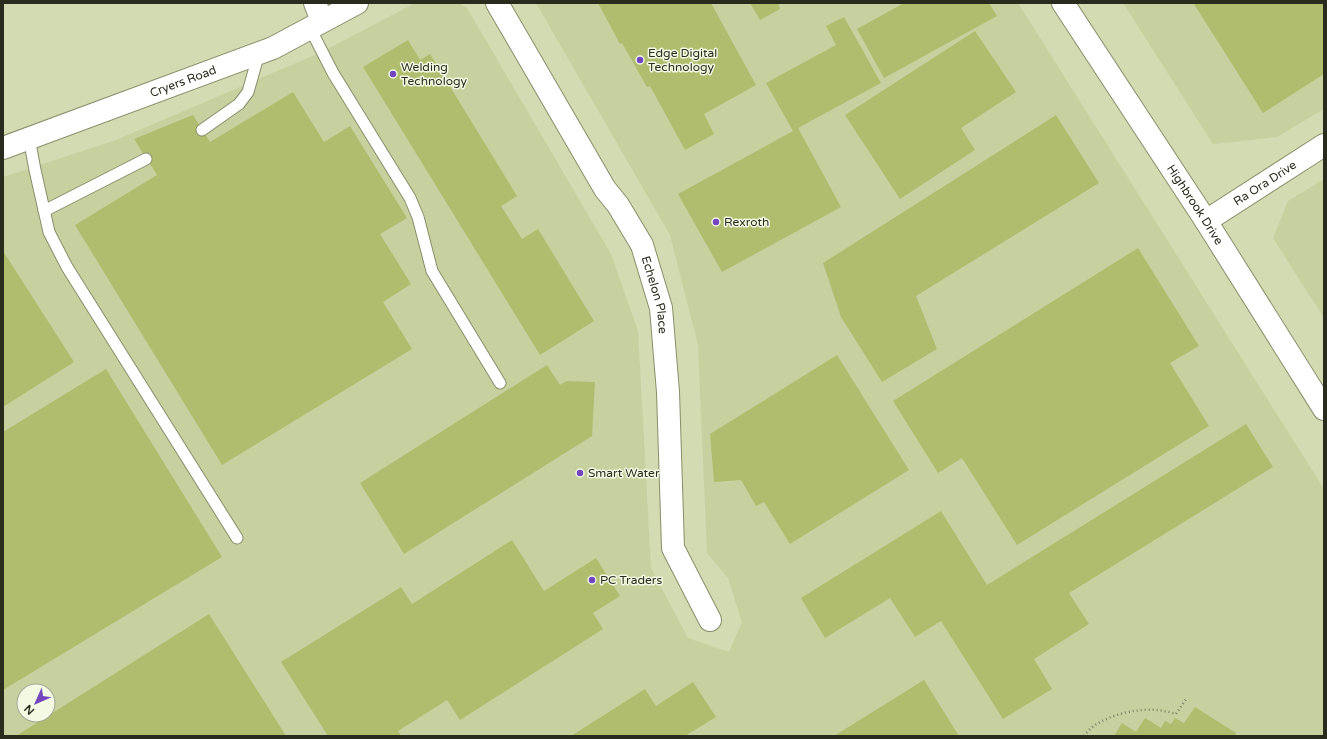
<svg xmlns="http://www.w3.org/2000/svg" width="1327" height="739" viewBox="0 0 1327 739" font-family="'Varela Round',sans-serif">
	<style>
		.built { fill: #c7d1a0; fill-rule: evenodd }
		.building { fill: #b0bd6e }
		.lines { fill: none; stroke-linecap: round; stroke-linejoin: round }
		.lane-casing { stroke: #888f69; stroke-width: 13 }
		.street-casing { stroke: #888f69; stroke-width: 24 }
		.secondary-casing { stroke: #888f69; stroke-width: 24 }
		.primary-casing { stroke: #888f69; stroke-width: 24 }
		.path { stroke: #7b8165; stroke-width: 2.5; stroke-dasharray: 1 3; stroke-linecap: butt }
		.lane { stroke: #fff; stroke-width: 11 }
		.street { stroke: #fff; stroke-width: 22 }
		.secondary { stroke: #fff; stroke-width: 22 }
		.primary { stroke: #fff; stroke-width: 22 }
		.poi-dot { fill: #7346be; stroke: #f4f9e4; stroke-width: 1.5 }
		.labels { text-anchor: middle; stroke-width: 3; stroke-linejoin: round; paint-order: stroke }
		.poi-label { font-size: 12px; fill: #292c1c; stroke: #f4f9e4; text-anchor: start }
		.street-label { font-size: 12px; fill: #292c1c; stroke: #f4f9e4 }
	</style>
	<rect width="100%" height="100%" fill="#d2dbb1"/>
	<!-- built -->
	<g class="built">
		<path d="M415,3H458L467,8L611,254L638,331L651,568L688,638L729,652L742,622L728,578L707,553L698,345L670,235L536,3H1018L1324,489V736H3V177L116,140L322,52ZM24,691H48V715H24Z"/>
		<polygon points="1123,3 1324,3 1324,109 1277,137 1213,144"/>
		<polygon points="1324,179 1324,318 1273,238 1288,201"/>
	</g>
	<!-- building -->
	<g class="building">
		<polygon points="598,3 711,3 756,85 704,114 714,134 685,150 650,86 647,87 622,43 620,44"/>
		<polygon points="750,3 778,3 780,9 760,20"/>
		<polygon points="904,3 989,3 997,16 884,78 857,29"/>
		<polygon points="1196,3 1324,3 1324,74 1263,113 1194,4"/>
		<polygon points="844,17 881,83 798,128 841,207 722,272 678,194 793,131 766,83 836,45 826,26"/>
		<polygon points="975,31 1016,92 961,128 975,150 900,199 845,115"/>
		<polygon points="408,40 420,60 430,54 517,196 501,206 522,239 538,229 594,321 540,355 363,67"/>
		<polygon points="293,92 324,142 350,126 407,218 380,234 411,284 383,302 412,349 222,465 75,225 157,175 134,139 193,115 210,142"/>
		<polygon points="1056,115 1099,183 916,296 937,349 882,382 841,317 823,263"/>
		<polygon points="1138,248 1199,346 1170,363 1209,426 1017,545 962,458 938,473 893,401"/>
		<polygon points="3,251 74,362 3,407"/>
		<polygon points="837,355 909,470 790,544 764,502 756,506 741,480 714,482 710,434"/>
		<polygon points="547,365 560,385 566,381 595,382 592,436 404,554 360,483"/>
		<polygon points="106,369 222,557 3,690 3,432"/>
		<polygon points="1246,424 1273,467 1069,593 1089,624 1034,659 1052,689 1003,719 941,621 915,637 890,598 825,638 801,598 941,511 987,585"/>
		<polygon points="512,540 544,591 596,558 620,596 593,613 603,629 460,720 447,700 398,731 401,736 328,736 281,662 401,587 412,604"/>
		<polygon points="209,614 286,736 16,736"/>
		<polygon points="924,680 959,736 834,736"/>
		<polygon points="693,682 716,717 685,736 571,736 645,689 656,706"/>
		<polygon points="1195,707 1236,733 1234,736 1114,736 1122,723 1136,732 1145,718 1161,728 1165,721 1171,724 1175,718 1184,723"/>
	</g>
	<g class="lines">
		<defs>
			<g id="lane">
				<polyline points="310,28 333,73 410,198 418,217 432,271 500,383"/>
				<polyline points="202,130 239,104 248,92 259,53"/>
				<polyline points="29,138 35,170 49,232 67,267 237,538"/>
				<polyline points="44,211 146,159"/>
			</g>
			<g id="street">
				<polyline points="315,3 322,21"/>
				<path id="s1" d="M497,3L605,189L618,205L642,245L661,308L668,392L673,548L710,620"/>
				<path id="s2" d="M1206,221L1324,145"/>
			</g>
			<g id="secondary">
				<path id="s3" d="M3,148L273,48L357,3"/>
			</g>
			<g id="primary">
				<path id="s4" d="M1063,3L1206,221L1324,409"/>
			</g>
		</defs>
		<!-- lane casing -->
		<use href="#lane" class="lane-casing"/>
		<!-- street casing -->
		<use href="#street" class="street-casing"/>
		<!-- secondary casing -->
		<use href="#secondary" class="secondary-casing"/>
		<!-- primary casing -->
		<use href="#primary" class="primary-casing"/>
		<!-- path -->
		<path class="path" d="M1084,736C1087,732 1091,728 1095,725C1118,711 1150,705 1176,714L1186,699"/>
		<!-- lane -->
		<use href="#lane" class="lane"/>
		<!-- street -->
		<use href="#street" class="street"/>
		<!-- secondary -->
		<use href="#secondary" class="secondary"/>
		<!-- primary -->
		<use href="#primary" class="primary"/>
	</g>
	<!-- markers -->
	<g class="poi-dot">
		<circle cx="640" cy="60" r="4"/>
		<circle cx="393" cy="74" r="4"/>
		<circle cx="716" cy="222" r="4"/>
		<circle cx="580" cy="473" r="4"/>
		<circle cx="592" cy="580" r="4"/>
	</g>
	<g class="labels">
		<!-- poi labels -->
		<g class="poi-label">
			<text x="648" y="57">Edge Digital<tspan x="648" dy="14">Technology</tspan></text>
			<text x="401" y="71">Welding<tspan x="401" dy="14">Technology</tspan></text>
			<text x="724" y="226">Rexroth</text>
			<text x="588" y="477">Smart Water</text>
			<text x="600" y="584">PC Traders</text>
		</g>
		<!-- street labels -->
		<g class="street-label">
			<text dy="4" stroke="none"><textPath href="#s3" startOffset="192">Cryers Road</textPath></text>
			<text dy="4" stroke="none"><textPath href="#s2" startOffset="70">Ra Ora Drive</textPath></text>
			<text dy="4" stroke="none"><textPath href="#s4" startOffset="241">Highbrook Drive</textPath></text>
			<text dy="4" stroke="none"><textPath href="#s1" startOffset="334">Echelon Place</textPath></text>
		</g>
	</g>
	<!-- border -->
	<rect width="1327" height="739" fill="none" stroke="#292c1c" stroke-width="8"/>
	<!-- north arrow -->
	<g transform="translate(36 703) rotate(225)"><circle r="19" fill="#f4f9e4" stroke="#a3a794"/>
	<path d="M0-3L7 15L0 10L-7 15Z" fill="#7346be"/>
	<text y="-6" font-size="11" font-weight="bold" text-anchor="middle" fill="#292c1c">N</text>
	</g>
</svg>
